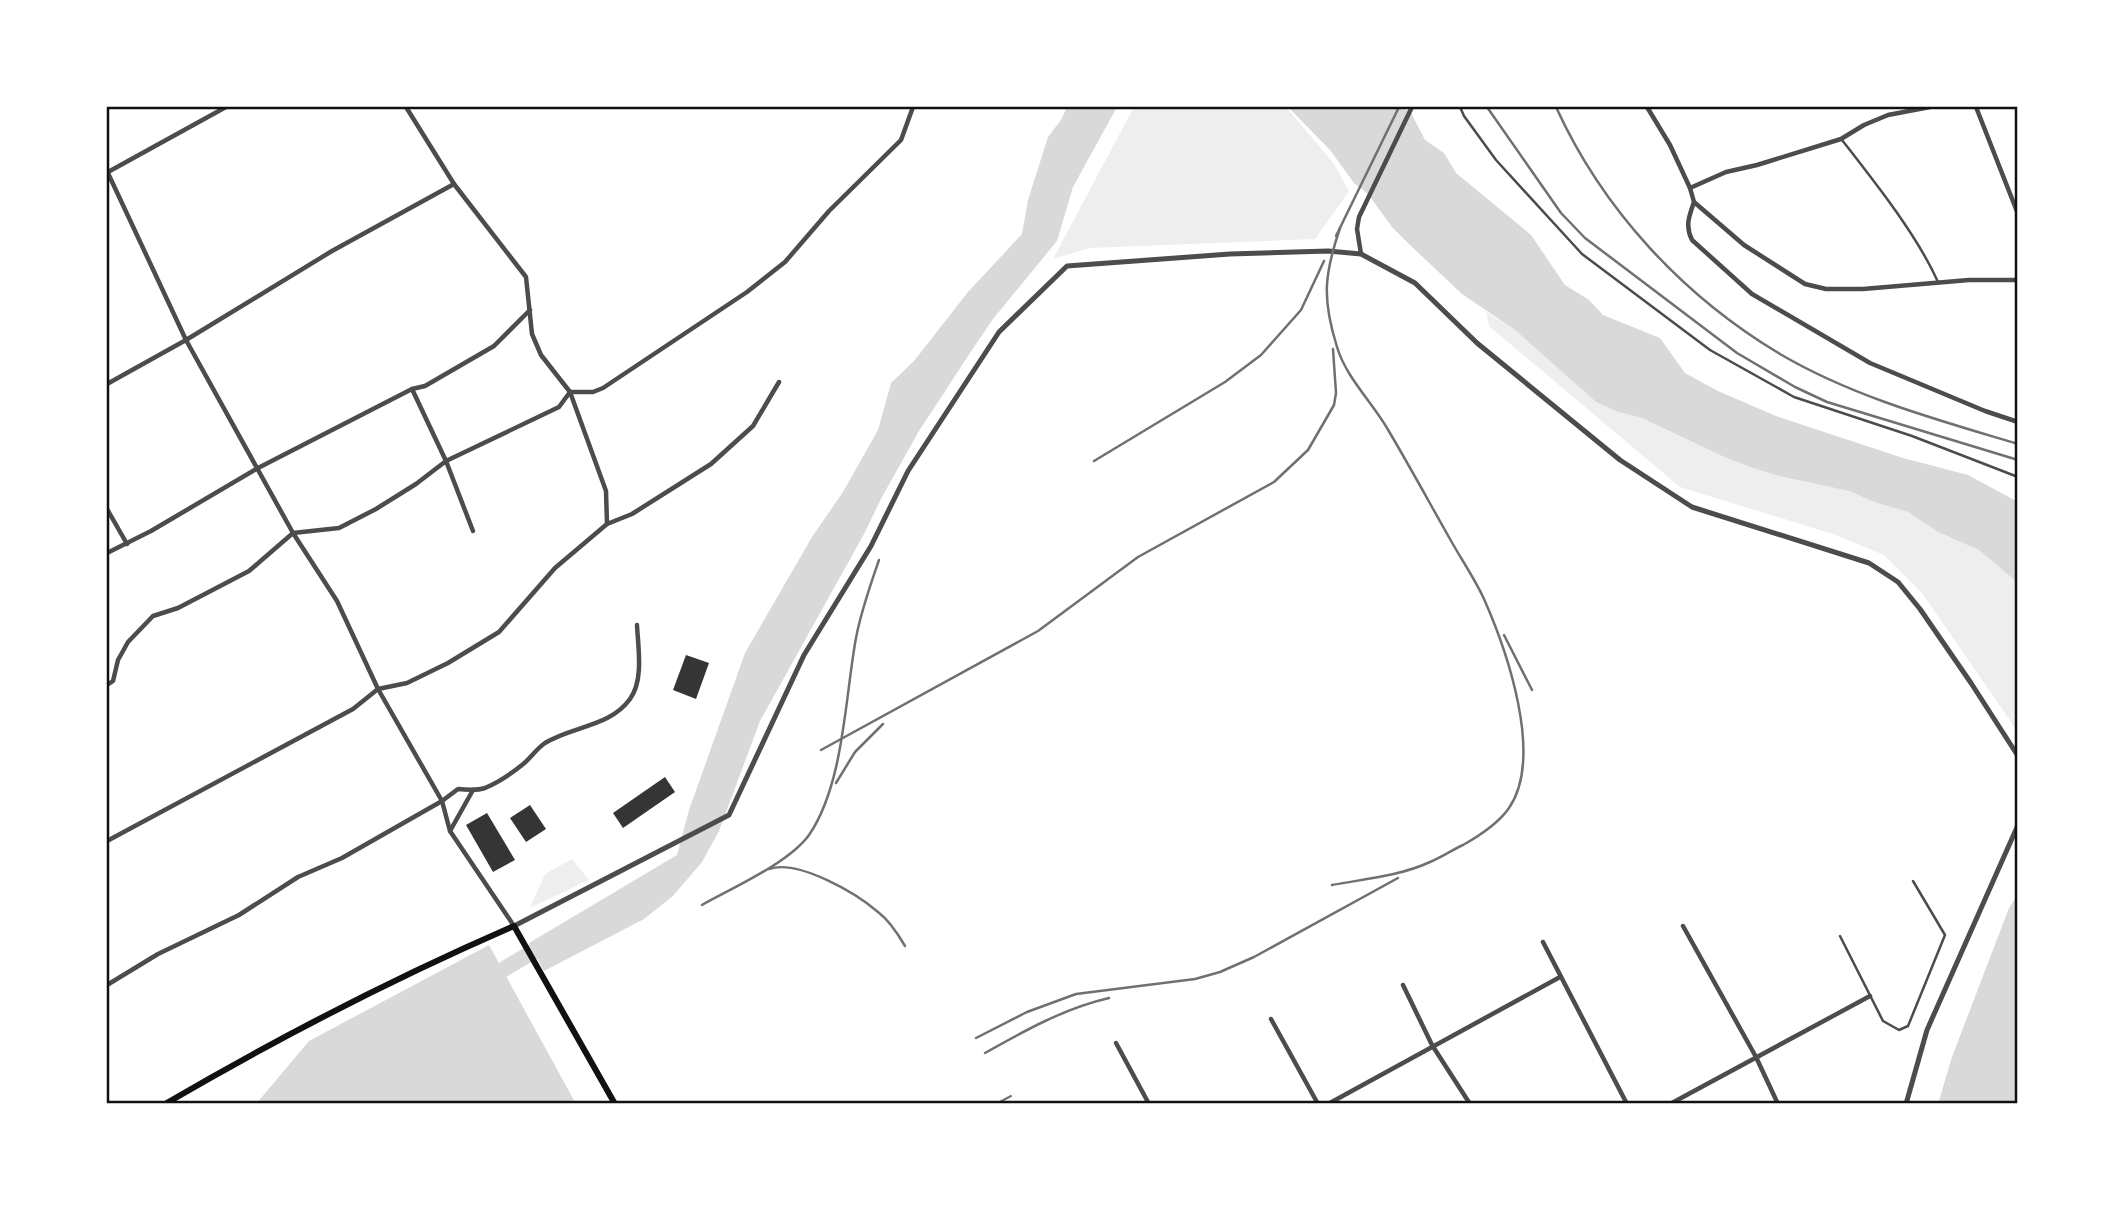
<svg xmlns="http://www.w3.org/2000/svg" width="2125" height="1211" viewBox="0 0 2125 1211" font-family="Montserrat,sans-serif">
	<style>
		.green { fill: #eee }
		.water { fill: #d9d9d9 }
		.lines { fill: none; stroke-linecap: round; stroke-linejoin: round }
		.river { stroke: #d9d9d9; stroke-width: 16 }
		.building { fill: #353535 }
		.service { stroke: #4c4c4c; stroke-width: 2.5 }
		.minor { stroke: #4c4c4c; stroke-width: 4.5 }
		.tertiary { stroke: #4c4c4c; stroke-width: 5 }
		.secondary { stroke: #111; stroke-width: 6 }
		.tram { stroke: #707070; stroke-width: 2 }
		.rail { stroke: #707070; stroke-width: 2.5 }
		.neatline { fill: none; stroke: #111; stroke-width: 2.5 }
	</style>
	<rect width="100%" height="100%" fill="#fff"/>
	<!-- green -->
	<g class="green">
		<polygon points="1134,107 1286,107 1334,164 1349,191 1315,239 1090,248 1053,259"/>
		<polygon points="1486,312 1515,330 1596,402 1618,412 1642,418 1722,456 1750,467 1779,476 1849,491 1874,502 1908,512 1938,532 1979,550 2018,583 2018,732 1922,593 1884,555 1833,534 1680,487 1489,326"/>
		<polygon points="572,859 589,880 530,908 545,874"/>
	</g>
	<!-- water -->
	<g class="water">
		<polygon points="1067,107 1117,107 1073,187 1057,241 993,319 972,350 919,431 882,497 864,534 760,721 719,831 702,862 673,896 644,919 544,971 529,943 677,855 689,810 745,653 812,537 843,492 878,430 891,383 914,361 968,292 1022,234 1028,200 1048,137 1061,120"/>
		<polygon points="1288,107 1396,107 1410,111 1425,140 1444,153 1456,173 1531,235 1565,285 1589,300 1603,315 1660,338 1685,373 1718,391 1776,416 1903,458 1968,475 2018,502 2018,583 1979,550 1938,532 1908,512 1874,502 1849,491 1779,476 1750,467 1722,456 1642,418 1618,412 1596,402 1515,330 1462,294 1410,245 1392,227 1368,194 1354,183 1330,150"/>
		<polygon points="2018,894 2018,1104 1938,1104 1952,1057 2009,908"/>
		<polygon points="489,945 576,1104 256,1104 309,1041"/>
	</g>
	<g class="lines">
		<!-- river -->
		<polyline class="river" points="486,980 544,945"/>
	</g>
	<!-- building -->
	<g class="building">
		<polygon points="686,655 709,663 696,699 673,690"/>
		<polygon points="665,777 675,792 623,828 613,813"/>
		<polygon points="530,805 546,829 526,842 510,818"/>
		<polygon points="487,813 515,860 493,872 466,825"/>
	</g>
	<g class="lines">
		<!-- service -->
		<g class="service">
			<polyline points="1460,107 1464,116 1496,160 1582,254 1710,350 1794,397 1912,436 2018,477"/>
			<path d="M1842,140C1874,181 1917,235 1938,282"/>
			<polyline points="1840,936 1883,1021 1899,1030 1908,1026 1945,935 1913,881"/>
		</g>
		<!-- minor -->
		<g class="minor">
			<polyline points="406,107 454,184 526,277 532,334 541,355 570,392 606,491 607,524"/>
			<polyline points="1647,107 1670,145 1690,188 1694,202 1744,245 1805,284 1826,289 1863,289 1969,280 2018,280"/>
			<polyline points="1976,107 2018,214"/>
			<polyline points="107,171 186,340 293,533 337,601 378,689 442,801 450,831 514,926"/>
			<polyline points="108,172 226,107"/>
			<polyline points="1690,188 1726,172 1757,165 1841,139 1864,125 1888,115 1930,107"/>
			<path d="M1694,202C1689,216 1685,226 1692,240L1752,294L1870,363L1985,411L2018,422"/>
			<polyline points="1361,254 1357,229 1359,217 1412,107"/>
			<polyline points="107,384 186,340 332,251 454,184"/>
			<polyline points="412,389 446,461 473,531"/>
			<polyline points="107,509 127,544"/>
			<polyline points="107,553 151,531 258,468 412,389 425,386 494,346 530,310"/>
			<polyline points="107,685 113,681 118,660 128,642 153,616 178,608 249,571 293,533 339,528 376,509 416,484 446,461 559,407 570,392 593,392 603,388 747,292 785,262 829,211 901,140 913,107"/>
			<polyline points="450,831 473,790"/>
			<polyline points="107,841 353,709 378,689 407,683 448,663 499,632 555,568 607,524 632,514 711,464 753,426 779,382"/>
			<polyline points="1683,926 1756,1057 1778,1104"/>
			<polyline points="1543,942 1627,1104"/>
			<path d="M107,985L158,954L239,915L298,877L342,858L442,801L458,789C467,790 476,791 485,788C497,783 512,773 522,765C530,759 536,749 545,743C572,726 610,727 630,699C644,680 638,647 637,625"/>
			<polyline points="1403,985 1432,1045 1470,1104"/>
			<polyline points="1271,1019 1318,1104"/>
			<polyline points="1116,1043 1149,1104"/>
			<polyline points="1328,1104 1560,977"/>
			<polyline points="1670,1104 1870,996"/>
		</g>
		<!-- tertiary -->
		<g class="tertiary">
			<polyline points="514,926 729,815 804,655 871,546 908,471 999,332 1067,266 1230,254 1328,251 1361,254 1415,283 1477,343 1620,460 1692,507 1869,563 1898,582 1920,609 1971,683 2018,756"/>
			<polyline points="1906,1104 1927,1030 2018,825"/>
		</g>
		<!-- secondary -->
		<path class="secondary" d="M165,1104C278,1038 394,978 514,926L615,1104"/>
		<!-- tram -->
		<polyline class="tram" points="996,1104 1011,1096"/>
		<!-- rail -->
		<g class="rail">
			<polyline points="1487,107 1561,213 1585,238 1737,353 1795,387 1827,402 2018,460"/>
			<path d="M1556,107C1603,210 1683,296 1780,354C1853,397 1938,420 2018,444"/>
			<polyline points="1336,236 1399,107"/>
			<polyline points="1094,461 1225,382 1261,355 1301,310 1324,261"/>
			<polyline points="1504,635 1532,690"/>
			<polyline points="821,750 1038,631 1138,557 1274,482 1308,450 1334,405 1336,393 1333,349"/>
			<polyline points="836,783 855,752 883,724"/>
			<path d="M769,869C798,859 856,893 878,912C890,921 898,934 905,946"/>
			<path d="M1332,885C1364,879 1400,876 1430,862C1442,857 1452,850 1463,845C1479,836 1498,824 1509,808C1544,757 1507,651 1484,599C1475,579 1461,559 1450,539C1429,502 1409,465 1387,428C1371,401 1346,377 1337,347C1322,299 1324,275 1340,228"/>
			<path d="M702,905C732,888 789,863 809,835C844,784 845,697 856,638C861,611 870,586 879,560"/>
			<polyline points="976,1038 1027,1012 1076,994 1195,979 1220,972 1254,957 1398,878"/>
			<path d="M985,1053C1024,1031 1065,1008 1109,998"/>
		</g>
	</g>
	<!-- border -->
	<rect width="2125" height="1211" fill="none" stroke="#ffffff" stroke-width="217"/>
	<rect x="108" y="108" width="1908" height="994" class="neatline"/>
</svg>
